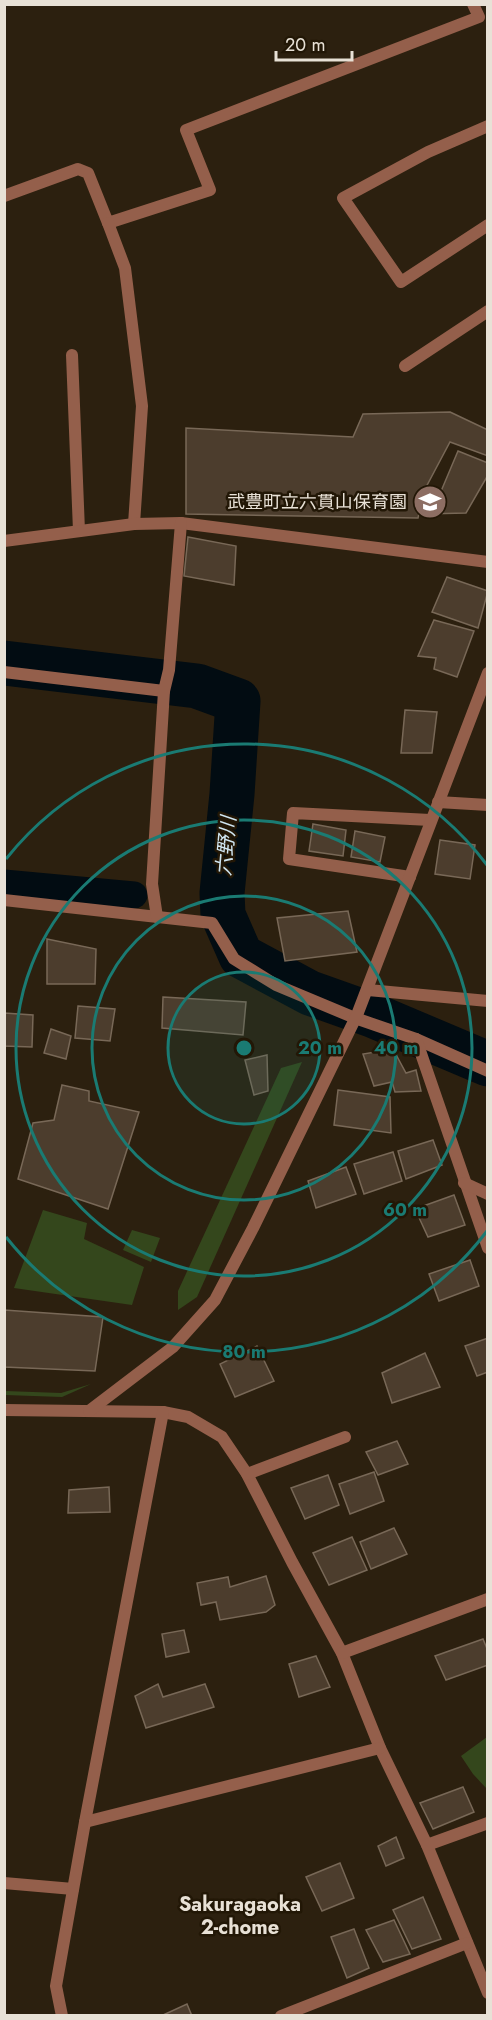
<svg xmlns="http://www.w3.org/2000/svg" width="492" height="2020" viewBox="0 0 492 2020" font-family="Jost,'Noto Sans JP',sans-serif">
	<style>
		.green { fill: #34471c }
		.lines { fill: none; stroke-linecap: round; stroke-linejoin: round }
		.canal { stroke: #020c12; stroke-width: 27 }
		.river { stroke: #020c12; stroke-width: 45 }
		.building { fill: #4c3d2d; stroke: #786857; stroke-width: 1.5 }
		.minor { stroke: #945f4b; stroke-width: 12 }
		.ring { fill: none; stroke: #1a7b73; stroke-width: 3 }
		.labels { text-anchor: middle; stroke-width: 5; stroke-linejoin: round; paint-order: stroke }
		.poi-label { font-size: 18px; fill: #e8e1d6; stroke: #221706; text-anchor: end }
		.water-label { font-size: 20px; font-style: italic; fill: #d0e6f2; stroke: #221706 }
		.neighbourhood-label { font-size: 20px; font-weight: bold; fill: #e8e1d6; stroke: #221706 }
		.centre { fill: #1a7b73; stroke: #221706; stroke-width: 3 }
		.ring-label { font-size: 18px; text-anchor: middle; font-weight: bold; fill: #1a7b73; stroke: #221706; stroke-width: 5; stroke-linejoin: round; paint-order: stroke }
	</style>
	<rect width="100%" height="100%" fill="#2c200f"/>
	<!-- green -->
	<g class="green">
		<polygon points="302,1062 197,1297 178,1310 178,1291 281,1068"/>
		<polygon points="43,1210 87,1223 84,1239 144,1267 132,1305 14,1288"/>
		<polygon points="132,1230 160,1238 151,1262 123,1250"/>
		<polygon points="91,1384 62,1397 5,1395 5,1391 61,1393"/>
		<polygon points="487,1737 487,1789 473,1774 461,1756"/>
	</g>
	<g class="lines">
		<!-- canal -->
		<polyline class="canal" points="4,883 134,895"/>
		<!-- river -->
		<polyline class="river" points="4,663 197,686 238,701 232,794 222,893 223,915 241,956 310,993 372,1015 488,1064"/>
	</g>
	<!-- building -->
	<g class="building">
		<polygon points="450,412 488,430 488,456 450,442 424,491 418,518 186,514 186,428 353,437 363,414"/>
		<polygon points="458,451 488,463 488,475 466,513 424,514 426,495 439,496"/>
		<polygon points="188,537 236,546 234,585 184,576"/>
		<polygon points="447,577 488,591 478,628 432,612"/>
		<polygon points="434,620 474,631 457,677 434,669 436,658 418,656"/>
		<polygon points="405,710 437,712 432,753 401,753"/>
		<polygon points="313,824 346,830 343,856 309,851"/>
		<polygon points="355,831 385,837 380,862 351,857"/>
		<polygon points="440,840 475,845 470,879 435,874"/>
		<polygon points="348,911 357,952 285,961 277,918"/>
		<polygon points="47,939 96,949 95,984 47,984"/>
		<polygon points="163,997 246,1002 243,1035 162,1028"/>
		<polygon points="78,1006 115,1009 110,1041 75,1038"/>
		<polygon points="4,1013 33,1015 32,1047 4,1046"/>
		<polygon points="51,1029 71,1036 66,1059 44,1053"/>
		<polygon points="393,1049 406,1073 416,1070 421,1091 395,1092 392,1082 374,1086 363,1054"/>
		<polygon points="267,1055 268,1091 254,1095 245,1060"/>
		<polygon points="62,1085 89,1091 89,1101 139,1112 108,1209 18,1179 33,1123 54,1120"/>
		<polygon points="338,1090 390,1097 391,1133 334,1125"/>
		<polygon points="433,1140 442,1165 406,1179 398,1151"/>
		<polygon points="393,1152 402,1181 364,1194 354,1164"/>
		<polygon points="346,1167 356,1194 316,1208 308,1181"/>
		<polygon points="454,1195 465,1225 428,1237 415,1209"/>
		<polygon points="470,1260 479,1286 439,1301 429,1274"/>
		<polygon points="4,1310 103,1317 95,1371 4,1367"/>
		<polygon points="488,1338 488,1372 477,1376 465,1346"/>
		<polygon points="257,1346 274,1381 235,1397 220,1364"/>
		<polygon points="425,1353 440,1387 392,1403 382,1373"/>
		<polygon points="397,1441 408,1464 378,1475 366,1452"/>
		<polygon points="374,1472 384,1501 350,1514 339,1484"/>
		<polygon points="328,1475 339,1505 305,1519 291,1488"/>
		<polygon points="109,1487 110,1512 68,1513 69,1490"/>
		<polygon points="394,1528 407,1554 371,1569 360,1542"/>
		<polygon points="352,1537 367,1570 329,1585 313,1553"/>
		<polygon points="266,1576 275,1605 266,1612 220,1620 216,1602 201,1605 197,1583 228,1577 230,1587"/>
		<polygon points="184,1630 189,1652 166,1657 162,1634"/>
		<polygon points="483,1639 488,1651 488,1665 446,1680 435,1656"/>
		<polygon points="316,1656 330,1687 299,1697 289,1664"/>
		<polygon points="158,1684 163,1697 205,1684 214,1707 146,1728 135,1696"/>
		<polygon points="463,1787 474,1812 433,1829 420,1803"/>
		<polygon points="396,1837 404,1858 386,1866 378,1846"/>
		<polygon points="340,1863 354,1898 322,1911 306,1877"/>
		<polygon points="423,1897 441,1939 412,1949 393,1910"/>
		<polygon points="394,1920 410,1954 383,1962 366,1930"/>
		<polygon points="354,1929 369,1968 347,1978 331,1937"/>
		<polygon points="187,2004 192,2016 161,2016"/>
	</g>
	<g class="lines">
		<!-- minor -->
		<g class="minor">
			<polyline points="488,126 428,152 343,198 401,282 488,225"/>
			<polyline points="4,196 78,169 88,173 108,223 210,190 186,130 479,17 473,4"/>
			<polyline points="108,223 125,268 142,406 134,524"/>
			<polyline points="72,355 79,531"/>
			<polyline points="405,366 488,311"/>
			<polyline points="4,541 134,524 181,523 488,562"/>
			<polyline points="4,672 164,691"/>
			<polyline points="438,802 488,805"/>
			<polyline points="410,877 289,859 293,813 430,820"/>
			<polyline points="4,900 212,923 234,959 276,985 355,1018 416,1039 488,1071"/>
			<polyline points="157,917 152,884 164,691 169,670 181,523"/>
			<polyline points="368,990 488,1001"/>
			<polyline points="416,1039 488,1248"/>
			<polyline points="464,1183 488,1194"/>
			<polyline points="4,1410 163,1412 188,1417 222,1437 247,1474 292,1562 342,1653 380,1748 427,1845 488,1993"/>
			<polyline points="89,1411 173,1347 215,1300 253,1228 357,1015 488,673"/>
			<polyline points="247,1474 345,1437"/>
			<polyline points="342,1653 488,1599"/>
			<polyline points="85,1822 380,1748"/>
			<polyline points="427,1845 488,1823"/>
			<polyline points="4,1883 73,1889"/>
			<polyline points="62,2016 56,1986 85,1822 163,1412"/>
			<polyline points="281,2016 467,1943"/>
		</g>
	</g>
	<!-- distance rings -->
	<circle cx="244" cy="1048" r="76" fill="#1a7b73" fill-opacity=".12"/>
	<g class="ring">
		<circle cx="244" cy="1048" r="76"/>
		<circle cx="244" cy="1048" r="152"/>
		<circle cx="244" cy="1048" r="228"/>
		<path d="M487 1231A304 304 0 0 1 6 1237M6 859A304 304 0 0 1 487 865"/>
	</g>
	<!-- icons -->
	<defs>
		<symbol id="school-disc" viewBox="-11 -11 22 22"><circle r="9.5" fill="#8d6e63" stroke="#221706"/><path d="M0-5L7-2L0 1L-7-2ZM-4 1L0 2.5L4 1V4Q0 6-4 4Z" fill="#fff"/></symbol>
	</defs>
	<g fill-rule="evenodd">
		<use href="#school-disc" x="411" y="483" width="38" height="38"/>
	</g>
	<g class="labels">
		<!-- poi labels -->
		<g class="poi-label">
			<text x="407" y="508">武豊町立六貫山保育園</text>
		</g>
		<!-- water labels -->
		<g class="water-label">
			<text transform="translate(226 846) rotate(-85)" y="7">六野川</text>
		</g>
		<!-- neighbourhood labels -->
		<g class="neighbourhood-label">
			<text x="240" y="1911">Sakuragaoka<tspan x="240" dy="23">2-chome</tspan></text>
		</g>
	</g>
	<circle cx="244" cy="1048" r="9" class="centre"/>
	<g class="ring-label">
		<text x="320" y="1054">20 m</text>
		<text x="396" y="1054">40 m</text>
		<text x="405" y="1216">60 m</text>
		<text x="244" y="1358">80 m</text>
	</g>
	<!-- border -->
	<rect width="492" height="2020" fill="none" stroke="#e8e1d6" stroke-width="12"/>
	<!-- scale -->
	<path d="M276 51v9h76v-9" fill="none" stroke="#e8e1d6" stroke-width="3"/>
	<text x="285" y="51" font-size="18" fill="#e8e1d6" stroke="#221706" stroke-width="4.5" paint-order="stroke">20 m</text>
</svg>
